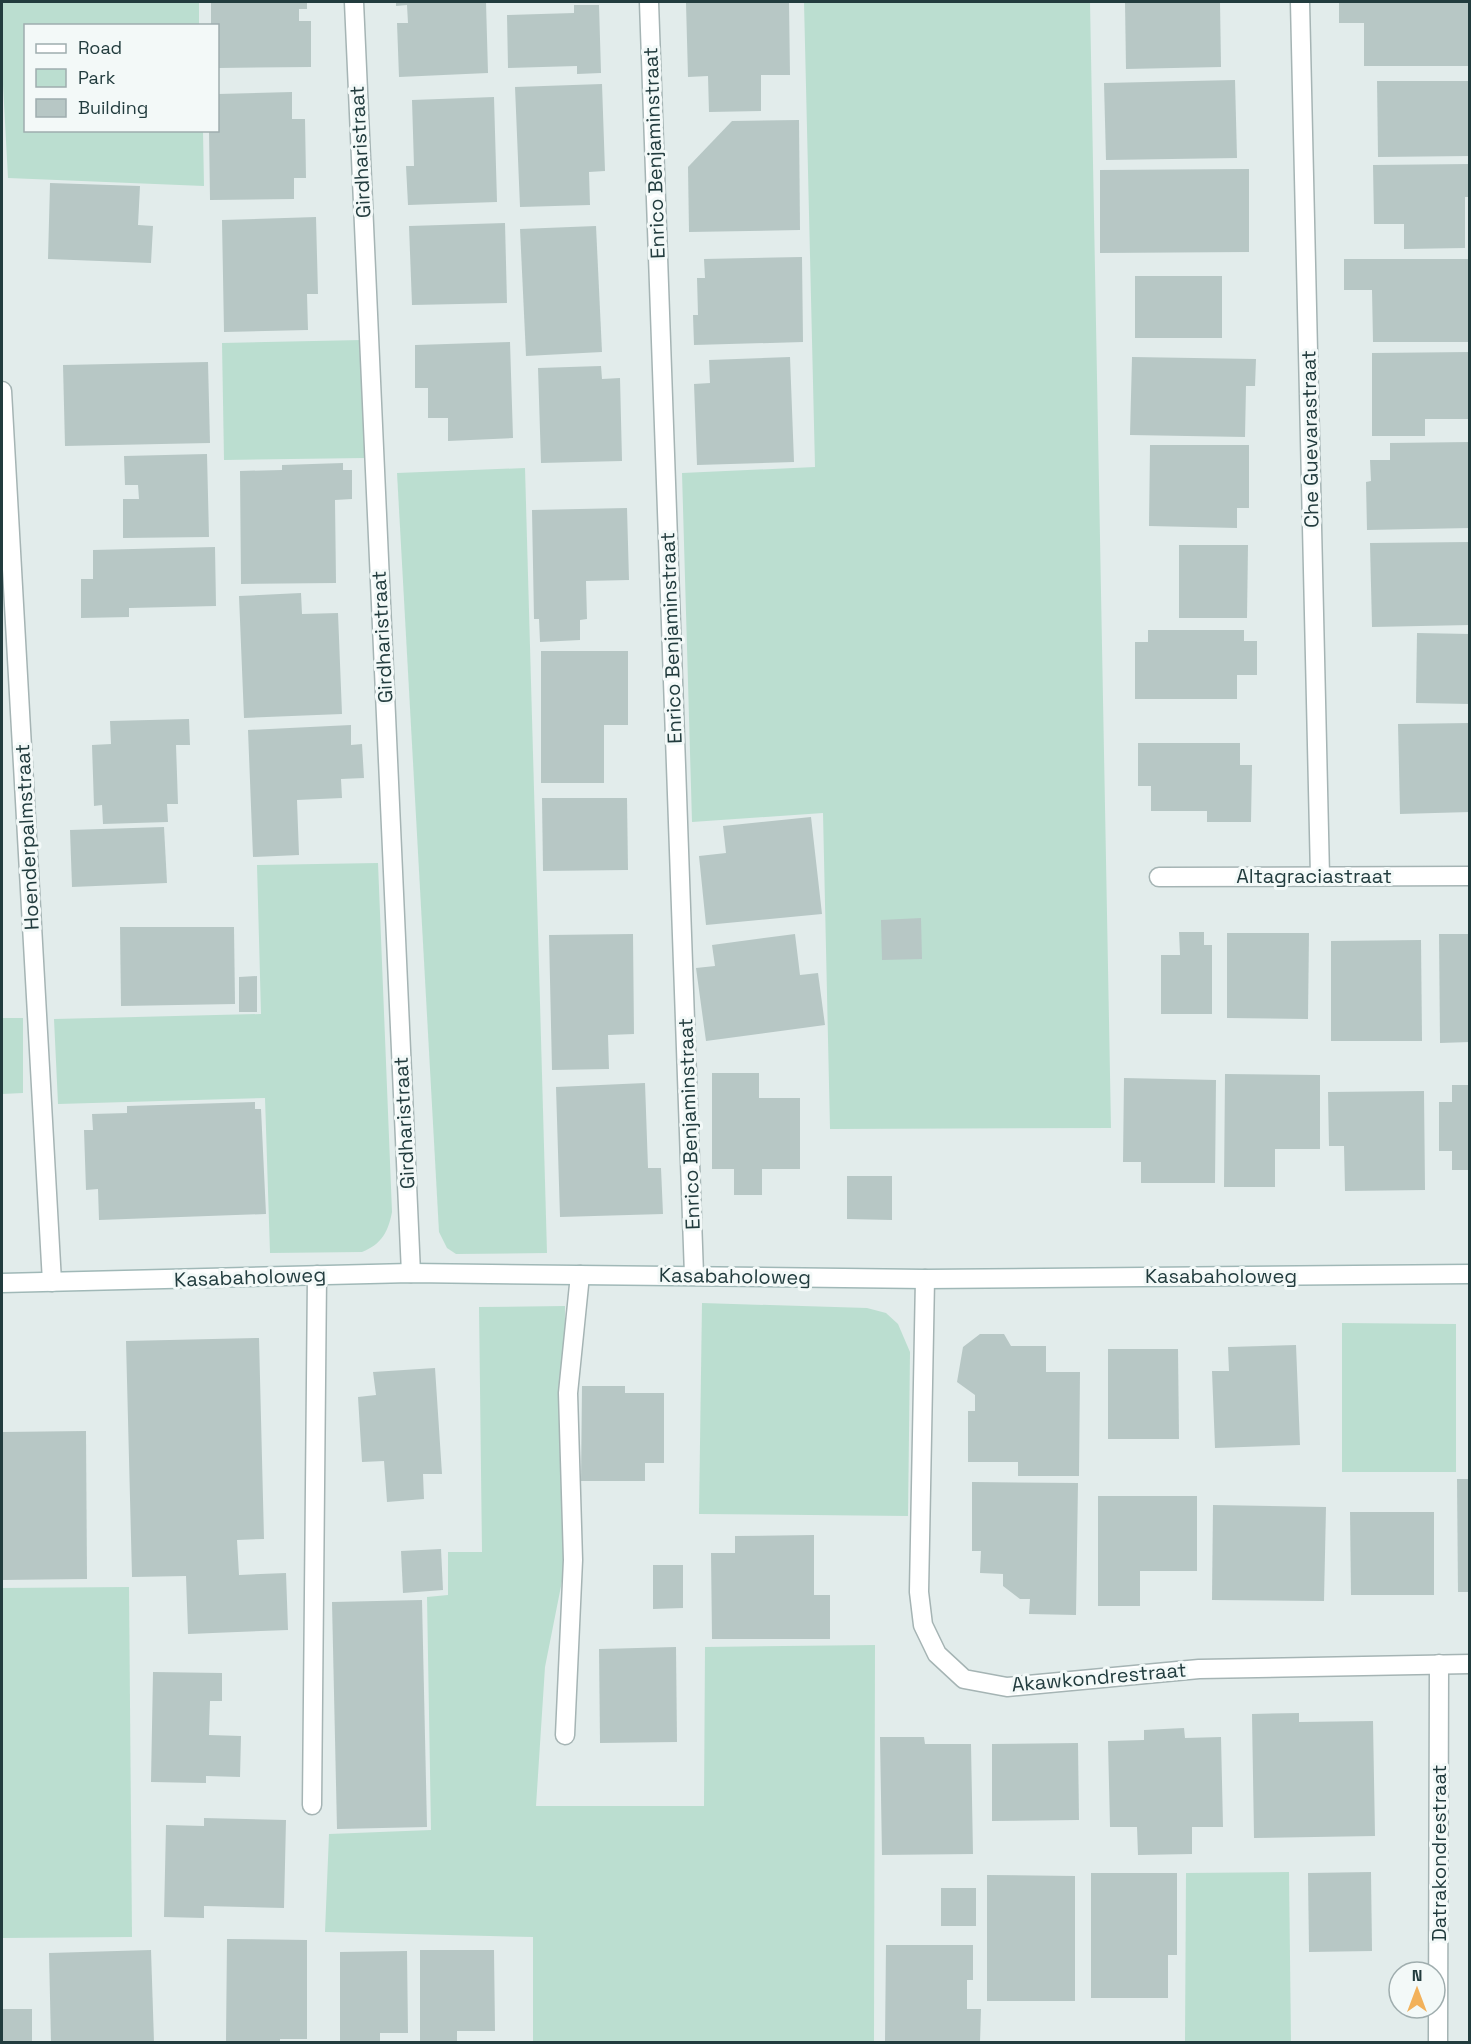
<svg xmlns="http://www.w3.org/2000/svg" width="1471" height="2044" viewBox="0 0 1471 2044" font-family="'Space Grotesk',sans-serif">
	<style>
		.green { fill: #bbded0 }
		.building { fill: #b7c7c5 }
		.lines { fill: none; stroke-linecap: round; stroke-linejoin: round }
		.lane-casing { stroke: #a5b4b4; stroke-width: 21 }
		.street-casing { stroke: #a5b4b4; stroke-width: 21 }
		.secondary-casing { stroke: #a0b8b7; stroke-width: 21 }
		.lane { stroke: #fff; stroke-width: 18 }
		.street { stroke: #fff; stroke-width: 18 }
		.secondary { stroke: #fff; stroke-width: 18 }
		.labels { text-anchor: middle; stroke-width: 6; stroke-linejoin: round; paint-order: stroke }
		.street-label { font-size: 20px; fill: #223c3e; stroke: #f3f9f8 }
	</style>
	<rect width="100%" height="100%" fill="#e2eceb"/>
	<!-- green -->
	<g class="green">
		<polygon points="2,2 199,2 199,25 26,26 26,130 203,131 204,186 8,178 2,66"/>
		<polygon points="804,2 1090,2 1111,1128 830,1129 823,813 692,822 682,473 815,467"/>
		<polygon points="362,340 365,458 224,460 222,343"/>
		<polygon points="525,468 547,1253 456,1254 447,1248 439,1232 397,473"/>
		<path d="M378,863L392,1212C388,1232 382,1244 362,1252L270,1253L265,1098L58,1104L54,1019L261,1014L257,865Z"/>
		<polygon points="2,1018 23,1018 23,1093 2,1094"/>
		<polygon points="702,1303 867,1308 886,1313 898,1324 910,1352 908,1516 699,1514"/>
		<polygon points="565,1306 564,1571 545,1667 536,1806 704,1806 705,1647 875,1645 874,2042 533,2042 533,1937 325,1932 329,1834 431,1830 427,1597 448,1595 448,1552 482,1552 479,1307"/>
		<polygon points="1342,1323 1456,1324 1456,1472 1342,1472"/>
		<polygon points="129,1587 132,1937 2,1938 2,1588"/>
		<polygon points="1289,1872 1291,2042 1185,2042 1186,1873"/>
	</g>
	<!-- building -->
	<g class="building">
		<polygon points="211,2 307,2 307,9 299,9 299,21 311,21 311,67 218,68 218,26 211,26"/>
		<polygon points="396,2 486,2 488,73 399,77 397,23 408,23 407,5 396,6"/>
		<polygon points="789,2 790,75 761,75 761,111 709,112 708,76 688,77 686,3"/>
		<polygon points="1125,2 1220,2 1221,67 1126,69"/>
		<polygon points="1339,2 1470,2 1470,66 1364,66 1364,23 1339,23"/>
		<polygon points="574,5 599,5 601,73 577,74 577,66 508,68 507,15 574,13"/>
		<polygon points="1235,80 1237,158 1106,160 1104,83"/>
		<polygon points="1377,81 1470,81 1470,156 1378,157"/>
		<polygon points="602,84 605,171 589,172 590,205 520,207 515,87"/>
		<polygon points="292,92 292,119 305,119 306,178 294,178 294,199 210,200 209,130 218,130 218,94"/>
		<polygon points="494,97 497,202 408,205 406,166 414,166 412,100"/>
		<polygon points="799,120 800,230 689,232 688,167 732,121"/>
		<polygon points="1470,164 1470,197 1465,197 1465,248 1404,249 1404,224 1374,224 1373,165"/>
		<polygon points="1249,169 1249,252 1100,253 1100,170"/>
		<polygon points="50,183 140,186 138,225 153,226 151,263 48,259"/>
		<polygon points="316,217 318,294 307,294 308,330 224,332 222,220"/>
		<polygon points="505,223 507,303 412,305 409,226"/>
		<polygon points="596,226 602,352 526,356 520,229"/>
		<polygon points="802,257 803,342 694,345 693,315 698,315 697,278 705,278 704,259"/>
		<polygon points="1344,259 1470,259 1470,342 1373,342 1372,290 1344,290"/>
		<rect x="1135" y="276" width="87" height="62"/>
		<polygon points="510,342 513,438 448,441 448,418 428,418 428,388 415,388 415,345"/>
		<polygon points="1470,352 1470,419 1425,419 1425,436 1372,436 1372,353"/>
		<polygon points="790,357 794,462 697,465 694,384 710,383 709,360"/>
		<polygon points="1132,357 1256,359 1255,386 1246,386 1245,437 1130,435"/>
		<polygon points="208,362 210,443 65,446 63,365"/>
		<polygon points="601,366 602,379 620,378 622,461 541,463 538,368"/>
		<polygon points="1470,442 1470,528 1367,530 1366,482 1371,481 1370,460 1390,460 1390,443"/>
		<polygon points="1150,445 1249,445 1249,508 1237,508 1237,528 1149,526"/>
		<polygon points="207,454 209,537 123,538 123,499 139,499 138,485 125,485 124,456"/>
		<polygon points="343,463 343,470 352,470 352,499 335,500 336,583 241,584 240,471 282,470 282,465"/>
		<polygon points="627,508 629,580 586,581 587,619 580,620 580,640 540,642 539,619 534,619 532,510"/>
		<polygon points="1470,542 1470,625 1372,627 1370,543"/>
		<polygon points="1179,545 1248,545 1247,618 1179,618"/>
		<polygon points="215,547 216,606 129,608 129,617 81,618 81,579 93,579 93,550"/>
		<polygon points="301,593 302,614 338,613 342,714 244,718 239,596"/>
		<polygon points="1148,630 1244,630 1244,641 1257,641 1257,675 1237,675 1237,699 1135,699 1135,642 1148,642"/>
		<polygon points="1417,633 1470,634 1470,704 1416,703"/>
		<polygon points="541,651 628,651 628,725 604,725 604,783 541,783"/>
		<polygon points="189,719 190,745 176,745 178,804 167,804 168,822 103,824 102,805 94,806 92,745 111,744 110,721"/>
		<polygon points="1470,723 1470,812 1400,814 1398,724"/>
		<polygon points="351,725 351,745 362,744 364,778 341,779 342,798 297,800 299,855 253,857 248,730"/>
		<polygon points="1138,743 1240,743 1240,765 1252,765 1251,822 1207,822 1207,811 1151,811 1151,786 1138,786"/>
		<polygon points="542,798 627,798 628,870 543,871"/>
		<polygon points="811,817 822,914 706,925 699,856 726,853 723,826"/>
		<polygon points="164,827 167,883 72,887 70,830"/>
		<polygon points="921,918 922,959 882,960 881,920"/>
		<polygon points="120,927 234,927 235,1004 121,1006"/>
		<polygon points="1179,932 1204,932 1204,945 1212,945 1212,1014 1161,1014 1161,955 1180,955"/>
		<polygon points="1227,933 1309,933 1308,1019 1227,1018"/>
		<polygon points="633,934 634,1034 608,1035 609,1069 552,1070 549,935"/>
		<polygon points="795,934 800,975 818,973 825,1025 706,1041 696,968 715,966 712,945"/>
		<polygon points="1439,934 1470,934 1470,1042 1440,1043"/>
		<polygon points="1421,940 1422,1041 1331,1041 1331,941"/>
		<polygon points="257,976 257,1012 239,1012 239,977"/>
		<polygon points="712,1073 759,1073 759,1098 800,1098 800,1169 762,1169 762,1195 734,1195 734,1169 712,1169"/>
		<polygon points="1225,1074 1320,1075 1320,1149 1275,1149 1275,1187 1224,1187"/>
		<polygon points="1124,1078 1216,1080 1215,1183 1141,1183 1141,1162 1123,1162"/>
		<polygon points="645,1083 648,1168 661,1168 663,1214 560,1217 556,1087"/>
		<polygon points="1452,1085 1470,1085 1470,1170 1452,1170 1452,1151 1439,1151 1439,1102 1452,1102"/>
		<polygon points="1424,1091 1425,1190 1345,1191 1344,1146 1329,1146 1328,1092"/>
		<polygon points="255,1102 255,1109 261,1109 266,1214 99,1220 98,1189 86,1190 84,1130 93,1130 92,1114 127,1113 127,1106"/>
		<polygon points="847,1176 892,1176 892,1220 847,1219"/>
		<polygon points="980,1334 1004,1334 1011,1346 1046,1346 1046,1372 1080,1372 1079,1476 1018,1476 1018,1462 968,1462 968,1411 975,1411 975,1395 957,1382 963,1347"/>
		<polygon points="259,1338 264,1539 237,1540 239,1575 286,1573 288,1630 188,1634 186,1576 132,1577 126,1341"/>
		<polygon points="1296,1345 1300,1445 1215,1448 1212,1371 1229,1371 1228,1347"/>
		<polygon points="1108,1349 1178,1349 1179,1439 1108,1439"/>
		<polygon points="435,1368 442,1474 423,1474 424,1499 387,1502 384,1461 362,1462 358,1397 376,1395 373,1372"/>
		<polygon points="582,1386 625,1386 625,1393 664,1393 664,1463 645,1463 645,1481 581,1481"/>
		<polygon points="86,1431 87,1579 2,1580 3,1432"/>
		<polygon points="1457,1479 1470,1479 1470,1592 1458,1592"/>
		<polygon points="972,1482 1078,1483 1076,1615 1029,1614 1030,1599 1020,1599 1003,1586 1003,1574 980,1573 981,1551 972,1551"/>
		<polygon points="1098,1496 1197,1496 1197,1571 1140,1571 1140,1606 1098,1606"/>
		<polygon points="1213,1505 1326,1507 1324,1601 1212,1600"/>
		<polygon points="1350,1512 1434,1512 1434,1595 1351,1595"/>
		<polygon points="814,1535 814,1595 830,1595 830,1639 712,1639 711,1553 735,1553 735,1536"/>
		<polygon points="441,1549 443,1590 403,1593 401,1551"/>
		<polygon points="653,1565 683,1565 683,1608 653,1609"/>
		<polygon points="422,1600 427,1827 337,1829 332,1602"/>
		<polygon points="676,1647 677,1742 600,1743 599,1649"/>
		<polygon points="153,1672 222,1673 222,1701 210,1701 209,1735 241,1736 240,1777 206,1776 206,1783 151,1782"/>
		<polygon points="1299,1713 1299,1722 1373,1721 1375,1836 1254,1838 1252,1714"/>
		<polygon points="1184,1728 1185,1738 1221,1737 1223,1827 1192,1827 1192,1854 1138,1855 1137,1827 1110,1827 1108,1741 1144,1740 1144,1730"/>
		<polygon points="880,1737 924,1737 925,1744 971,1744 973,1854 882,1855"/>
		<polygon points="1078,1743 1079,1820 992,1821 992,1744"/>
		<polygon points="204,1818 286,1820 284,1908 204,1906 204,1918 164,1917 166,1825 204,1826"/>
		<polygon points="1371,1872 1372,1951 1309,1952 1308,1873"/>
		<polygon points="1091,1873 1177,1873 1177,1955 1168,1955 1168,1998 1091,1998"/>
		<polygon points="987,1875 1075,1876 1075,2001 987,2001"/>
		<rect x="941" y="1888" width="35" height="38"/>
		<polygon points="227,1939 307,1940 307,2039 280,2039 280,2042 226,2042"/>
		<polygon points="886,1945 973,1945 973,1980 967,1980 967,2009 981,2009 980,2042 885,2042"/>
		<polygon points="151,1950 154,2042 51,2042 49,1953"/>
		<polygon points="420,1950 494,1950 495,2031 457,2031 457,2042 420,2042"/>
		<polygon points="407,1951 408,2033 380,2033 380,2042 340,2042 340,1952"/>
		<rect x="2" y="2009" width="30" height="33"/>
	</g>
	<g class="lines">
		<defs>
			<g id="lane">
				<polyline points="565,1735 573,1560 568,1393 580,1275"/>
				<polyline points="312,1805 317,1275"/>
			</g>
			<g id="street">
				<polyline points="354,2 411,1273"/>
				<polyline points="649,2 694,1275"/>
				<polyline points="1300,2 1320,876"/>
				<polyline points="2,391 52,1282"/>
				<polyline points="1159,877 1470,876"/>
				<polyline points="925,1279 919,1592 923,1625 937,1654 964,1679 1007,1687 1199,1669 1470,1664"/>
				<polyline points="1438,2042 1439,1664"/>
			</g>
			<polyline id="secondary" points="2,1283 411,1273 925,1279 1470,1274"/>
		</defs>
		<!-- lane casing -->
		<use href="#lane" class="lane-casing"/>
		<!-- street casing -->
		<use href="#street" class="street-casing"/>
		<!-- secondary casing -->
		<use href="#secondary" class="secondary-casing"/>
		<!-- lane -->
		<use href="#lane" class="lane"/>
		<!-- street -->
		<use href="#street" class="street"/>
		<!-- secondary -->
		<use href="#secondary" class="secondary"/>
	</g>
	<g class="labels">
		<!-- street labels -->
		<g class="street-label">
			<text transform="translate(360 152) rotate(-93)" y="7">Girdharistraat</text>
			<text transform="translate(654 153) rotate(-92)" y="7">Enrico Benjaminstraat</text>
			<text transform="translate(1310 439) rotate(-91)" y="7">Che Guevarastraat</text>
			<text transform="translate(382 637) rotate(-93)" y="7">Girdharistraat</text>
			<text transform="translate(671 638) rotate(-92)" y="7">Enrico Benjaminstraat</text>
			<text transform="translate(27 837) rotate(-93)" y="7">Hoenderpalmstraat</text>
			<text x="1314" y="883">Altagraciastraat</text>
			<text transform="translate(404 1123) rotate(-93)" y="7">Girdharistraat</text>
			<text transform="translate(689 1124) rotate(-92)" y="7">Enrico Benjaminstraat</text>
			<text transform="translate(735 1276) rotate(1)" y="7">Kasabaholoweg</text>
			<text x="1221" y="1283">Kasabaholoweg</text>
			<text transform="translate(250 1277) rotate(-2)" y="7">Kasabaholoweg</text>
			<text transform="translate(1099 1677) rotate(-5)" y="7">Akawkondrestraat</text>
			<text transform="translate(1439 1853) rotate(-90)" y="7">Datrakondrestraat</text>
		</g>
	</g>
	<!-- border -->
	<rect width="1471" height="2044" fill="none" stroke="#223c3e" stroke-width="6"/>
	<!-- legend -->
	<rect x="24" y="24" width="195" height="108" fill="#f3f9f8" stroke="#9fadae" stroke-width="1.5"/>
	<rect x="36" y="44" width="30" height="9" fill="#ffffff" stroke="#9fadae" stroke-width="1.5"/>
	<text x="78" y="54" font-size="18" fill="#223c3e">Road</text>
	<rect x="36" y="69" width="30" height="18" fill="#bbded0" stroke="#9fadae" stroke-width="1.5"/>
	<text x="78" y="84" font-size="18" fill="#223c3e">Park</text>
	<rect x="36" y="99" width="30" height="18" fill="#b7c7c5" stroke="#9fadae" stroke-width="1.5"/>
	<text x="78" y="114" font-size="18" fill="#223c3e">Building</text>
	<!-- north arrow -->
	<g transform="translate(1417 1990)"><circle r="28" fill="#f3f9f8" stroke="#9fadae" stroke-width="1.5"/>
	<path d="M0-4.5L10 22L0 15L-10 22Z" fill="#f2b15a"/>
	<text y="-9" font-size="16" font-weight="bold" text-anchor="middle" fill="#223c3e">N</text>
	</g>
</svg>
